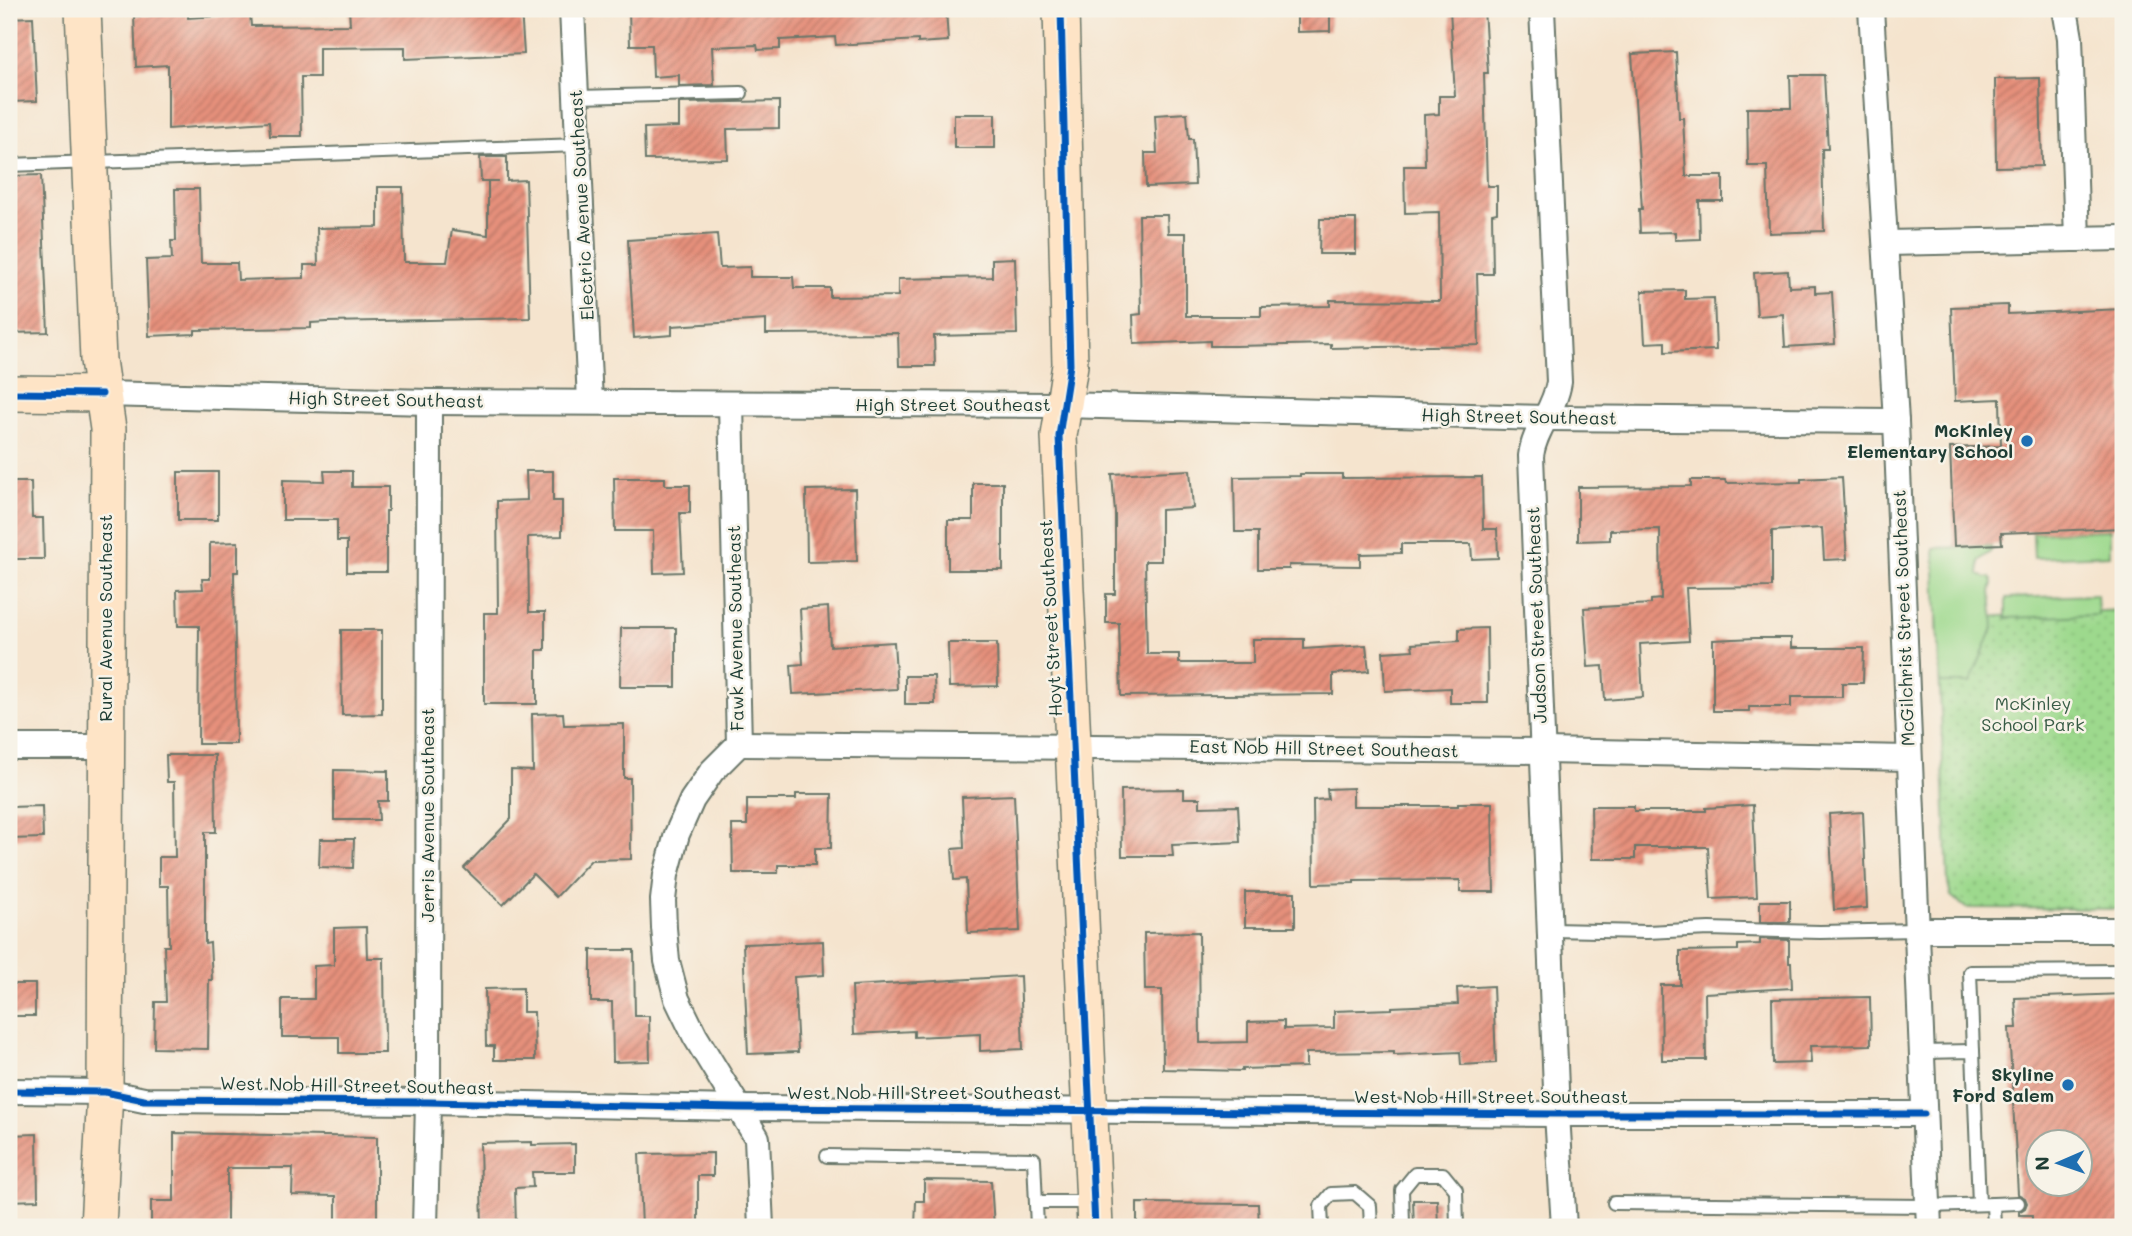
<svg xmlns="http://www.w3.org/2000/svg" width="2132" height="1236" viewBox="0 0 2132 1236" font-family="Mali,sans-serif">
	<style>
		.grass { fill: url(#grass-dots); stroke: #5e8b60; stroke-width: 2 }
		.garden { fill: #9dd98d; stroke: #5e8b60; stroke-width: 2 }
		.building { fill: url(#building-hatch); fill-rule: evenodd }
		.lines { fill: none; stroke-linecap: round; stroke-linejoin: round }
		.lane-casing { stroke: #6a776a; stroke-width: 16 }
		.street-casing { stroke: #6a776a; stroke-width: 28 }
		.secondary-casing { stroke: #6a776a; stroke-width: 38 }
		.lane { stroke: #fff; stroke-width: 12 }
		.street { stroke: #fff; stroke-width: 24 }
		.secondary { stroke: #fee4c6; stroke-width: 35 }
		.cycleway-casing { stroke: #f7f3e8; stroke-width: 11 }
		.cycleway { stroke: #0057b8; stroke-width: 7 }
		.poi-dot { fill: #1f6fb2; stroke: #f7f3e8; stroke-width: 2.5 }
		.labels { text-anchor: middle; stroke-width: 5; stroke-linejoin: round; paint-order: stroke }
		.street-label { font-size: 18px; fill: #1f3d34; stroke: #f7f3e8 }
		.poi-label { font-size: 18px; font-weight: bold; fill: #1f3d34; stroke: #f7f3e8; text-anchor: end }
		.park-label { font-size: 18px; fill: #385c46; stroke: #f7f3e8 }
	</style>
	<defs>
		<pattern id="grass-dots" width="8" height="8" patternUnits="userSpaceOnUse" patternTransform="scale(1.75)"><rect width="8" height="8" fill="#9dd98d"/><path d="M2 2h.1M6 6h.1" fill="none" stroke="#87bb7a" stroke-width="1.8" stroke-linecap="round"/></pattern>
		<pattern id="building-hatch" width="6" height="6" patternUnits="userSpaceOnUse" patternTransform="scale(1.75)"><rect width="6" height="6" fill="#e6907b"/><path d="M-1 1l2-2M0 6l6-6M5 7l2-2" fill="none" stroke="#ba7766"/></pattern>
	</defs>
	<rect width="100%" height="100%" fill="#f7f3e8"/>
	<filter id="ink" filterUnits="userSpaceOnUse"><feTurbulence type="fractalNoise" baseFrequency=".0143" numOctaves="2"/><feDisplacementMap in="SourceGraphic" scale="14" xChannelSelector="R" yChannelSelector="G"/><feConvolveMatrix kernelMatrix="1 2 1 2 8 2 1 2 1" color-interpolation-filters="sRGB"/></filter>
	<filter id="wash" filterUnits="userSpaceOnUse"><feTurbulence type="fractalNoise" baseFrequency=".00686" numOctaves="4" result="noise"/><feDisplacementMap in="SourceGraphic" scale="28" xChannelSelector="R" yChannelSelector="G"/><feGaussianBlur stdDeviation="1.57" result="paint"/><feColorMatrix in="noise" values="0 0 0 0 0 0 0 0 0 0 0 0 0 0 0 0 0 1.4 0 .05"/><feComposite in="paint" operator="in"/></filter>
	<g filter="url(#wash)">
		<rect width="100%" height="100%" fill="#f5e4ce"/>
		<!-- grass -->
		<polygon class="grass" points="2123,610 2123,909 1966,908 1951,896 1948,883 1937,619"/>
		<!-- garden -->
		<g class="garden">
			<polygon points="2110,530 2110,555 2034,558 2033,533"/>
			<polygon points="1991,546 1991,551 1979,561 1979,574 1986,578 1990,577 1993,583 1991,591 1994,626 1970,683 1940,683 1934,548"/>
			<polygon points="2097,595 2098,615 2006,618 2006,598"/>
		</g>
		<g id="blocks">
			<!-- building -->
			<g class="building">
				<polygon points="151,9 188,9 188,18 250,14 251,26 350,25 349,9 521,9 524,54 405,59 405,47 319,48 319,77 301,77 302,136 270,136 269,122 168,129 168,65 136,67 134,16 151,15"/>
				<polygon points="629,9 946,9 948,41 918,43 918,40 836,45 835,37 780,40 780,49 758,50 757,45 712,47 714,85 679,86 679,75 653,77 652,45 630,45"/>
				<polygon points="1297,9 1330,9 1330,31 1297,32"/>
				<polygon points="1450,9 1484,9 1488,73 1484,73 1487,186 1497,186 1497,213 1492,214 1493,274 1477,274 1479,345 1331,348 1331,344 1235,346 1210,346 1210,341 1134,344 1133,315 1141,314 1139,215 1167,215 1168,233 1186,233 1186,316 1261,316 1261,307 1330,306 1330,300 1440,301 1439,212 1405,213 1404,166 1425,166 1424,115 1439,114 1439,96 1455,96"/>
				<polygon points="33,17 37,101 9,102 9,18"/>
				<polygon points="1676,52 1679,118 1683,118 1686,176 1723,176 1723,201 1699,201 1700,239 1675,240 1675,232 1640,233 1639,209 1642,209 1632,54"/>
				<polygon points="1790,75 1824,75 1828,149 1822,149 1824,231 1769,233 1767,166 1748,166 1747,108 1791,108"/>
				<polygon points="2040,78 2042,166 1996,167 1995,79"/>
				<polygon points="779,101 779,128 727,129 728,159 645,160 644,128 679,127 679,103"/>
				<polygon points="1187,113 1189,139 1193,139 1195,185 1146,187 1145,153 1157,153 1155,115"/>
				<rect x="954" y="114" width="41" height="34"/>
				<polygon points="480,157 507,157 507,181 526,180 530,318 327,322 311,323 311,328 195,330 195,334 149,336 146,260 172,259 171,241 176,241 175,189 199,189 201,263 237,263 238,280 304,278 304,265 318,265 317,228 378,227 378,187 403,187 404,262 447,262 452,230 488,235 488,181 498,181 481,181"/>
				<polygon points="41,175 48,332 9,333 9,176"/>
				<polygon points="1320,219 1356,219 1356,254 1319,254"/>
				<polygon points="717,234 720,268 750,267 750,277 793,277 794,288 830,288 830,297 898,296 898,279 992,277 992,259 1015,258 1017,334 934,336 935,366 899,366 898,333 766,334 766,320 672,326 672,335 634,338 628,240"/>
				<polygon points="1788,271 1789,287 1815,286 1815,293 1832,292 1835,344 1785,347 1783,314 1757,316 1754,273"/>
				<polygon points="1685,290 1685,299 1714,298 1716,350 1665,352 1665,342 1645,343 1642,291"/>
				<polygon points="2008,305 2008,314 2123,309 2123,528 2001,533 2002,544 1954,546 1950,448 2001,446 2000,399 1955,401 1951,307"/>
				<polygon points="1190,470 1193,508 1161,510 1161,561 1145,561 1147,654 1179,654 1179,663 1253,663 1253,639 1304,639 1304,649 1366,645 1369,671 1333,674 1333,694 1121,696 1119,623 1106,623 1106,594 1115,594 1115,513 1112,474"/>
				<polygon points="324,471 352,471 352,487 388,487 388,511 386,511 386,572 347,572 347,541 337,541 337,520 283,520 283,480 325,481"/>
				<polygon points="526,471 553,471 553,501 562,501 562,536 528,537 529,612 545,612 545,650 537,650 537,704 484,704 484,613 498,613 497,501 527,500"/>
				<rect x="178" y="472" width="40" height="48"/>
				<polygon points="1300,474 1342,474 1342,478 1482,477 1483,529 1497,529 1498,558 1472,559 1471,544 1401,544 1401,553 1360,554 1360,566 1289,565 1289,569 1258,569 1258,532 1235,532 1234,477 1300,476"/>
				<polygon points="1842,477 1847,559 1824,560 1822,528 1772,531 1772,587 1686,588 1689,641 1640,644 1643,697 1605,700 1603,666 1588,667 1584,608 1651,604 1651,600 1661,599 1660,529 1610,530 1610,540 1578,541 1578,487 1691,486 1691,480 1725,480 1726,483 1801,482 1801,479"/>
				<polygon points="614,478 665,478 665,485 690,485 690,513 680,513 683,572 654,573 653,531 615,531"/>
				<polygon points="9,482 31,482 32,518 43,518 44,559 10,559"/>
				<polygon points="973,483 1003,483 1003,570 948,570 948,520 973,520"/>
				<polygon points="855,489 857,561 807,562 806,490"/>
				<polygon points="238,542 238,572 234,572 236,744 198,744 199,626 178,626 177,590 203,589 202,579 210,579 210,543"/>
				<polygon points="828,607 830,646 894,642 897,689 793,694 791,665 803,664 800,609"/>
				<polygon points="621,628 676,628 676,687 620,687"/>
				<polygon points="1487,628 1488,703 1450,703 1450,688 1385,691 1383,652 1413,650 1412,644 1459,641 1459,629"/>
				<polygon points="341,630 382,630 382,714 342,715"/>
				<polygon points="1755,638 1791,638 1791,648 1864,648 1863,683 1842,683 1842,697 1791,697 1791,707 1749,707 1749,711 1713,711 1713,640"/>
				<polygon points="948,643 997,643 998,686 949,687"/>
				<polygon points="905,676 934,676 935,704 905,704"/>
				<polygon points="563,713 564,725 624,724 624,778 630,778 631,859 591,860 556,897 533,874 503,905 464,868 511,819 511,770 533,771 532,714"/>
				<polygon points="166,755 215,755 216,832 205,832 205,944 210,943 212,980 209,980 208,1049 154,1048 155,1002 166,1002 164,946 169,946 168,886 159,886 159,857 175,857 174,782 167,782"/>
				<polygon points="334,770 388,771 388,801 378,801 379,820 334,820"/>
				<polygon points="1353,788 1353,806 1458,806 1458,803 1492,803 1494,892 1460,892 1460,880 1354,881 1354,883 1314,884 1313,800 1328,799 1327,789"/>
				<polygon points="1184,789 1184,798 1200,798 1200,807 1238,806 1240,842 1172,845 1173,856 1122,856 1121,790"/>
				<polygon points="796,794 832,794 831,848 815,848 815,865 778,865 778,873 733,873 732,825 747,825 747,799 796,799"/>
				<polygon points="1014,795 1020,931 968,933 966,879 954,880 952,849 964,848 962,797"/>
				<polygon points="1753,805 1757,897 1711,899 1708,847 1635,847 1635,859 1592,859 1591,806 1634,806 1634,811 1706,811 1706,808"/>
				<polygon points="42,806 43,838 9,839 9,807"/>
				<polygon points="1863,812 1867,908 1834,910 1829,814"/>
				<polygon points="320,839 354,839 353,868 319,867"/>
				<rect x="1245" y="892" width="50" height="35"/>
				<rect x="1760" y="901" width="30" height="21"/>
				<polygon points="366,927 367,958 384,958 385,1053 339,1053 339,1037 282,1037 282,999 314,999 314,966 334,965 334,928"/>
				<polygon points="1199,932 1200,1043 1248,1042 1248,1022 1284,1021 1284,1029 1334,1028 1334,1011 1392,1009 1392,1007 1458,1004 1457,988 1493,986 1496,1063 1461,1065 1460,1052 1394,1055 1394,1052 1306,1053 1306,1067 1242,1069 1242,1071 1163,1069 1162,990 1145,990 1144,933"/>
				<polygon points="1760,939 1789,940 1789,963 1791,963 1792,988 1705,993 1706,1060 1662,1060 1661,985 1680,985 1680,951 1738,950 1738,945 1760,944"/>
				<polygon points="823,941 824,975 794,977 798,1052 748,1054 743,944"/>
				<polygon points="591,950 634,950 635,1016 649,1016 650,1061 613,1062 612,1002 591,1002"/>
				<polygon points="1020,976 1023,1049 980,1051 980,1034 914,1037 914,1031 854,1034 852,986"/>
				<rect x="9" y="984" width="26" height="32"/>
				<polygon points="523,988 523,1012 534,1012 535,1060 494,1060 494,1046 486,1046 485,989"/>
				<path d="M2123,994V1227H2032V1215H2019V1212L2025,1208L2027,1203L2025,1198L2018,1194L2009,1028H2017L2015,998ZM2038,1142H2080V1184H2038Z"/>
				<polygon points="1870,997 1871,1045 1810,1046 1811,1063 1773,1064 1772,999"/>
				<polygon points="174,1133 377,1137 377,1227 336,1227 336,1196 292,1195 293,1168 227,1168 227,1227 151,1227 151,1201 174,1201"/>
				<polygon points="37,1134 38,1200 9,1201 9,1135"/>
				<polygon points="532,1142 532,1145 575,1144 575,1172 532,1172 533,1187 515,1188 516,1227 482,1227 480,1143"/>
				<polygon points="713,1153 713,1176 698,1176 698,1227 642,1227 639,1154"/>
				<polygon points="924,1180 991,1181 994,1227 915,1227 916,1201 924,1201"/>
				<polygon points="1413,1200 1437,1200 1438,1227 1414,1227"/>
				<polygon points="1137,1203 1258,1204 1259,1227 1137,1227"/>
			</g>
		</g>
	</g>
	<g filter="url(#ink)">
		<use href="#blocks" fill-opacity="0" stroke="#6a776a" stroke-width="2"/>
		<g class="lines">
			<defs>
				<g id="lane">
					<polyline points="577,97 741,93"/>
					<polyline points="9,165 580,145"/>
					<polyline points="1551,930 1647,932 1709,929 1820,932 1917,930"/>
					<polyline points="1973,1051 1970,972 2123,971"/>
					<polyline points="1921,1052 1973,1051 1979,1204"/>
					<polyline points="827,1156 1034,1159 1037,1227"/>
					<polyline points="1036,1202 1092,1202"/>
					<polyline points="1614,1203 1928,1206 1993,1204 1994,1227"/>
					<polyline points="1993,1204 2018,1203"/>
					<polyline points="1403,1224 1402,1190 1415,1174 1443,1174 1456,1190 1457,1227"/>
					<polyline points="1322,1227 1321,1206 1331,1194 1355,1193 1370,1206 1371,1227"/>
					<polyline points="1531,1227 1564,1225"/>
				</g>
				<g id="street">
					<polyline points="572,9 590,402"/>
					<path d="M1542,9L1559,382C1555,409 1534,430 1531,456L1557,1114L1564,1227"/>
					<polyline points="1871,9 1896,421 1929,1227"/>
					<polyline points="2065,9 2070,38 2077,239"/>
					<polyline points="1887,243 2123,238"/>
					<polyline points="102,394 429,402 1062,405 1546,418 1896,421"/>
					<polyline points="731,404 739,744 712,771 692,800 677,834 666,875 663,900 664,928 667,961 677,999 695,1036 757,1138 761,1227"/>
					<polyline points="739,744 1543,751 1909,758"/>
					<polyline points="9,747 105,747"/>
					<polyline points="1917,930 2123,930"/>
					<polyline points="9,1091 105,1092 144,1100 428,1102 739,1108 1557,1114 1924,1114"/>
					<polyline points="425,1227 428,1102 429,402"/>
				</g>
				<g id="secondary">
					<polyline points="83,9 98,360 108,429 105,1092 98,1227"/>
					<polyline points="1061,9 1070,365 1059,436 1095,1227"/>
					<polyline points="9,393 102,394"/>
				</g>
			</defs>
			<!-- lane casing -->
			<use href="#lane" class="lane-casing"/>
			<!-- street casing -->
			<use href="#street" class="street-casing"/>
			<!-- secondary casing -->
			<use href="#secondary" class="secondary-casing"/>
			<!-- lane -->
			<use href="#lane" class="lane"/>
			<!-- street -->
			<use href="#street" class="street"/>
			<!-- secondary -->
			<use href="#secondary" class="secondary"/>
			<defs>
				<g id="cycleway">
					<polyline points="1061,9 1070,365 1059,436 1095,1227"/>
					<polyline points="9,393 102,394"/>
					<polyline points="9,1091 105,1092 144,1100 428,1102 739,1108 1557,1114 1924,1114"/>
				</g>
			</defs>
			<!-- cycleway casing -->
			<use href="#cycleway" class="cycleway-casing"/>
			<!-- cycleway -->
			<use href="#cycleway" class="cycleway"/>
		</g>
	</g>
	<!-- markers -->
	<g class="poi-dot">
		<circle cx="2027" cy="441" r="7"/>
		<circle cx="2068" cy="1085" r="7"/>
	</g>
	<g class="labels">
		<!-- street labels -->
		<g class="street-label">
			<text transform="translate(582 205) rotate(-93)" y="6">Electric Avenue Southeast</text>
			<text transform="translate(386 400) rotate(1)" y="6">High Street Southeast</text>
			<text x="953" y="411">High Street Southeast</text>
			<text transform="translate(1519 417) rotate(1)" y="6">High Street Southeast</text>
			<text transform="translate(1537 615) rotate(-92)" y="6">Judson Street Southeast</text>
			<text transform="translate(106 618) rotate(-90)" y="6">Rural Avenue Southeast</text>
			<text transform="translate(1051 618) rotate(-93)" y="6">Hoyt Street Southeast</text>
			<text transform="translate(1904 618) rotate(-92)" y="6">McGilchrist Street Southeast</text>
			<text transform="translate(736 628) rotate(-91)" y="6">Fawk Avenue Southeast</text>
			<text transform="translate(1324 749) rotate(1)" y="6">East Nob Hill Street Southeast</text>
			<text transform="translate(428 815) rotate(-90)" y="6">Jerris Avenue Southeast</text>
			<text transform="translate(357 1086) rotate(1)" y="6">West Nob Hill Street Southeast</text>
			<text x="924" y="1099">West Nob Hill Street Southeast</text>
			<text x="1491" y="1103">West Nob Hill Street Southeast</text>
		</g>
		<!-- poi labels -->
		<g class="poi-label">
			<text x="2013" y="437">McKinley<tspan x="2013" dy="21">Elementary School</tspan></text>
			<text x="2054" y="1081">Skyline<tspan x="2054" dy="21">Ford Salem</tspan></text>
		</g>
		<!-- park labels -->
		<g class="park-label">
			<text x="2033" y="710">McKinley<tspan x="2033" dy="21">School Park</tspan></text>
		</g>
	</g>
	<!-- margin -->
	<rect width="2132" height="1236" fill="none" stroke="#f7f3e8" stroke-width="35"/>
	<!-- north arrow -->
	<g transform="translate(2059 1163) rotate(268)"><circle r="33" fill="#f7f3e8" stroke="#a1aaa0" stroke-width="2"/>
	<path d="M0-5L12 26L0 18L-12 26Z" fill="#1f6fb2"/>
	<text y="-10" font-size="19" font-weight="bold" text-anchor="middle" fill="#1f3d34">N</text>
	</g>
</svg>
